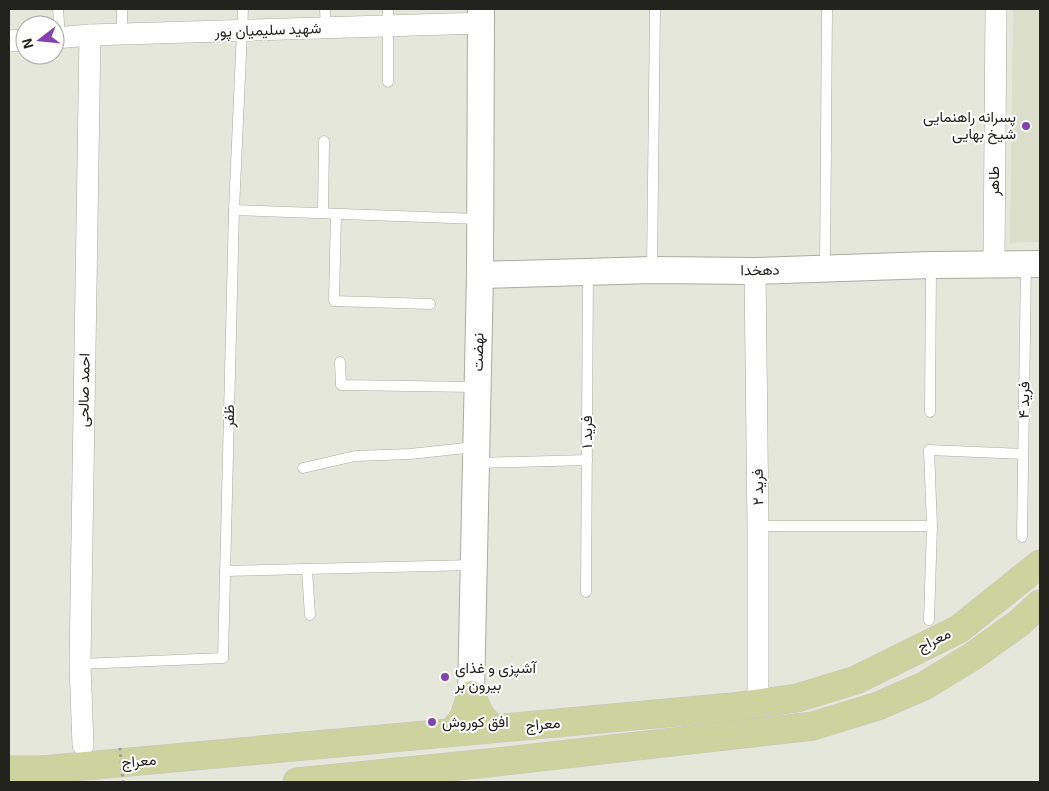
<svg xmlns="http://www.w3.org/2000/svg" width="1049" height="791" viewBox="0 0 1049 791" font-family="'Exo 2',Vazirmatn,sans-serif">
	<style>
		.built { fill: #dbdeca }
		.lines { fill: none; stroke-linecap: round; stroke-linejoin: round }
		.service-casing { stroke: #aaaca1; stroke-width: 11 }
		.minor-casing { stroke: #aaaca1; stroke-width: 22 }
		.tertiary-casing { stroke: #aaaca1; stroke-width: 28 }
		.primary-casing { stroke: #c6c6c4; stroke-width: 29 }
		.service { stroke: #fff; stroke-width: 10 }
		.minor { stroke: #fff; stroke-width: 21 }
		.tertiary { stroke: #fff; stroke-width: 26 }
		.primary { stroke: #cdd39e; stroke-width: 28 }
		.path-bridge { stroke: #9c9d94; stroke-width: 3; stroke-dasharray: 2.5 4; stroke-linecap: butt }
		.poi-dot { fill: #8640b4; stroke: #fff; stroke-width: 2 }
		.labels { text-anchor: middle; stroke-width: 4; stroke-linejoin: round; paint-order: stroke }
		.street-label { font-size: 15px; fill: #22221e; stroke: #fff }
		.poi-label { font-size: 15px; fill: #22221e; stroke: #fff; text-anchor: start }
	</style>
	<rect width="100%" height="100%" fill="#e5e7db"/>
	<!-- built -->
	<polygon class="built" points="1013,9 1040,9 1040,242 1010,243"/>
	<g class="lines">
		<defs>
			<g id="service">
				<polyline points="58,9 60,37"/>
				<polyline points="122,9 122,34"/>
				<polyline points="325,9 326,28"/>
				<polyline points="388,9 388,82"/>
				<polyline points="234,210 479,219"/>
				<polyline points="323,213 324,141"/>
				<polyline points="336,214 334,301 430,304"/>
				<polyline points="825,268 827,9"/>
				<polyline points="652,269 655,9"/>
				<polyline points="340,362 341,385 476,387"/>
				<polyline points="930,412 931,266"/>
				<polyline points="477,463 587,460"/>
				<polyline points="303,468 355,456 410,454 475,447"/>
				<polyline points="758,526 932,526"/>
				<polyline points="1022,537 1026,264"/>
				<polyline points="307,570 310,615"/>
				<polyline points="225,571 474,565"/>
				<polyline points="586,592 588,273"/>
				<polyline points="929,620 932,526 929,450 1023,454"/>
				<polyline points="80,664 223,658 234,210 243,9"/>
			</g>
			<g id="minor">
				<polyline points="55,38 90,35 481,23"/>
				<polyline points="9,41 25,40"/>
				<polyline points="994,263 996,9"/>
				<polyline points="755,271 758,526 758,703"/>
				<polyline points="83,745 80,664 90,35"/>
			</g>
			<g id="tertiary">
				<polyline points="480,275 652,270 755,271 931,265 1040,264"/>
				<polyline points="471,695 480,275 481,9"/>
			</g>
			<g id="primary">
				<polyline points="453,732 464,717 471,695 480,715 492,728"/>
				<polyline points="9,770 42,770 732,707 797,698 856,680 959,629 1040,564"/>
				<polyline points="297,782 488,763 813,726 878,706 924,686 973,656 1019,623 1040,604"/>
			</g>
		</defs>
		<!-- service casing -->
		<use href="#service" class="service-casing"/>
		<!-- minor casing -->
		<use href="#minor" class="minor-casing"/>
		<!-- tertiary casing -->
		<use href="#tertiary" class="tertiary-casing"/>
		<!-- primary casing -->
		<use href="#primary" class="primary-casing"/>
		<!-- service -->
		<use href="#service" class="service"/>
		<!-- minor -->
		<use href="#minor" class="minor"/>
		<!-- tertiary -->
		<use href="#tertiary" class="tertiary"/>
		<!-- primary -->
		<use href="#primary" class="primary"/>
		<!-- path-bridge -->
		<polyline class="path-bridge" points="120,748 123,782"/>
	</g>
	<!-- markers -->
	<g class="poi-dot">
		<circle cx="1026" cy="126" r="5"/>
		<circle cx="445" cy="677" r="5"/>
		<circle cx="432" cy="722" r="5"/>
	</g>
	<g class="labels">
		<!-- street labels -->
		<g class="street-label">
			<text transform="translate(268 30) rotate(-2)" y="5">شهید سلیمیان پور</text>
			<text transform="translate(994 181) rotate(-90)" y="5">طاهر</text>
			<text transform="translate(760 270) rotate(-1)" y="5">دهخدا</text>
			<text transform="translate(478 352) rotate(-89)" y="5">نهضت</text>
			<text transform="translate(84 390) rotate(-89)" y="5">احمد صالحی</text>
			<text transform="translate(1024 400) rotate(-89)" y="5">فرید ۴</text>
			<text transform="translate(229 416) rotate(-89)" y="5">ظفر</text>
			<text transform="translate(587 432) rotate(-90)" y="5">فرید ۱</text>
			<text transform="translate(758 487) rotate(-91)" y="5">فرید ۲</text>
			<text transform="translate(934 640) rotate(-26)" y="5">معراج</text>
			<text transform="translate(543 724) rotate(-5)" y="5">معراج</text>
			<text transform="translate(139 761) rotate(-5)" y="5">معراج</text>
		</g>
		<!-- poi labels -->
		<g class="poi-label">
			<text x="1016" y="122" text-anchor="end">پسرانه راهنمایی<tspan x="1016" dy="17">شیخ بهایی</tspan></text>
			<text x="455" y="673">آشپزی و غذای<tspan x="455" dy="17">بیرون بر</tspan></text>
			<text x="442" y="727">افق کوروش</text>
		</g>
	</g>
	<!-- border -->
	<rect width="1049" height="791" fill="none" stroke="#22221e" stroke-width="20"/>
	<!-- north arrow -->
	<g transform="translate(40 40) rotate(254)"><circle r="24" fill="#ffffff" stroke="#a7a7a5"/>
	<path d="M0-4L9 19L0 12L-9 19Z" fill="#8640b4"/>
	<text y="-8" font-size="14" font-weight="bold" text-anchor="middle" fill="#22221e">N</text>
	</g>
</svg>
